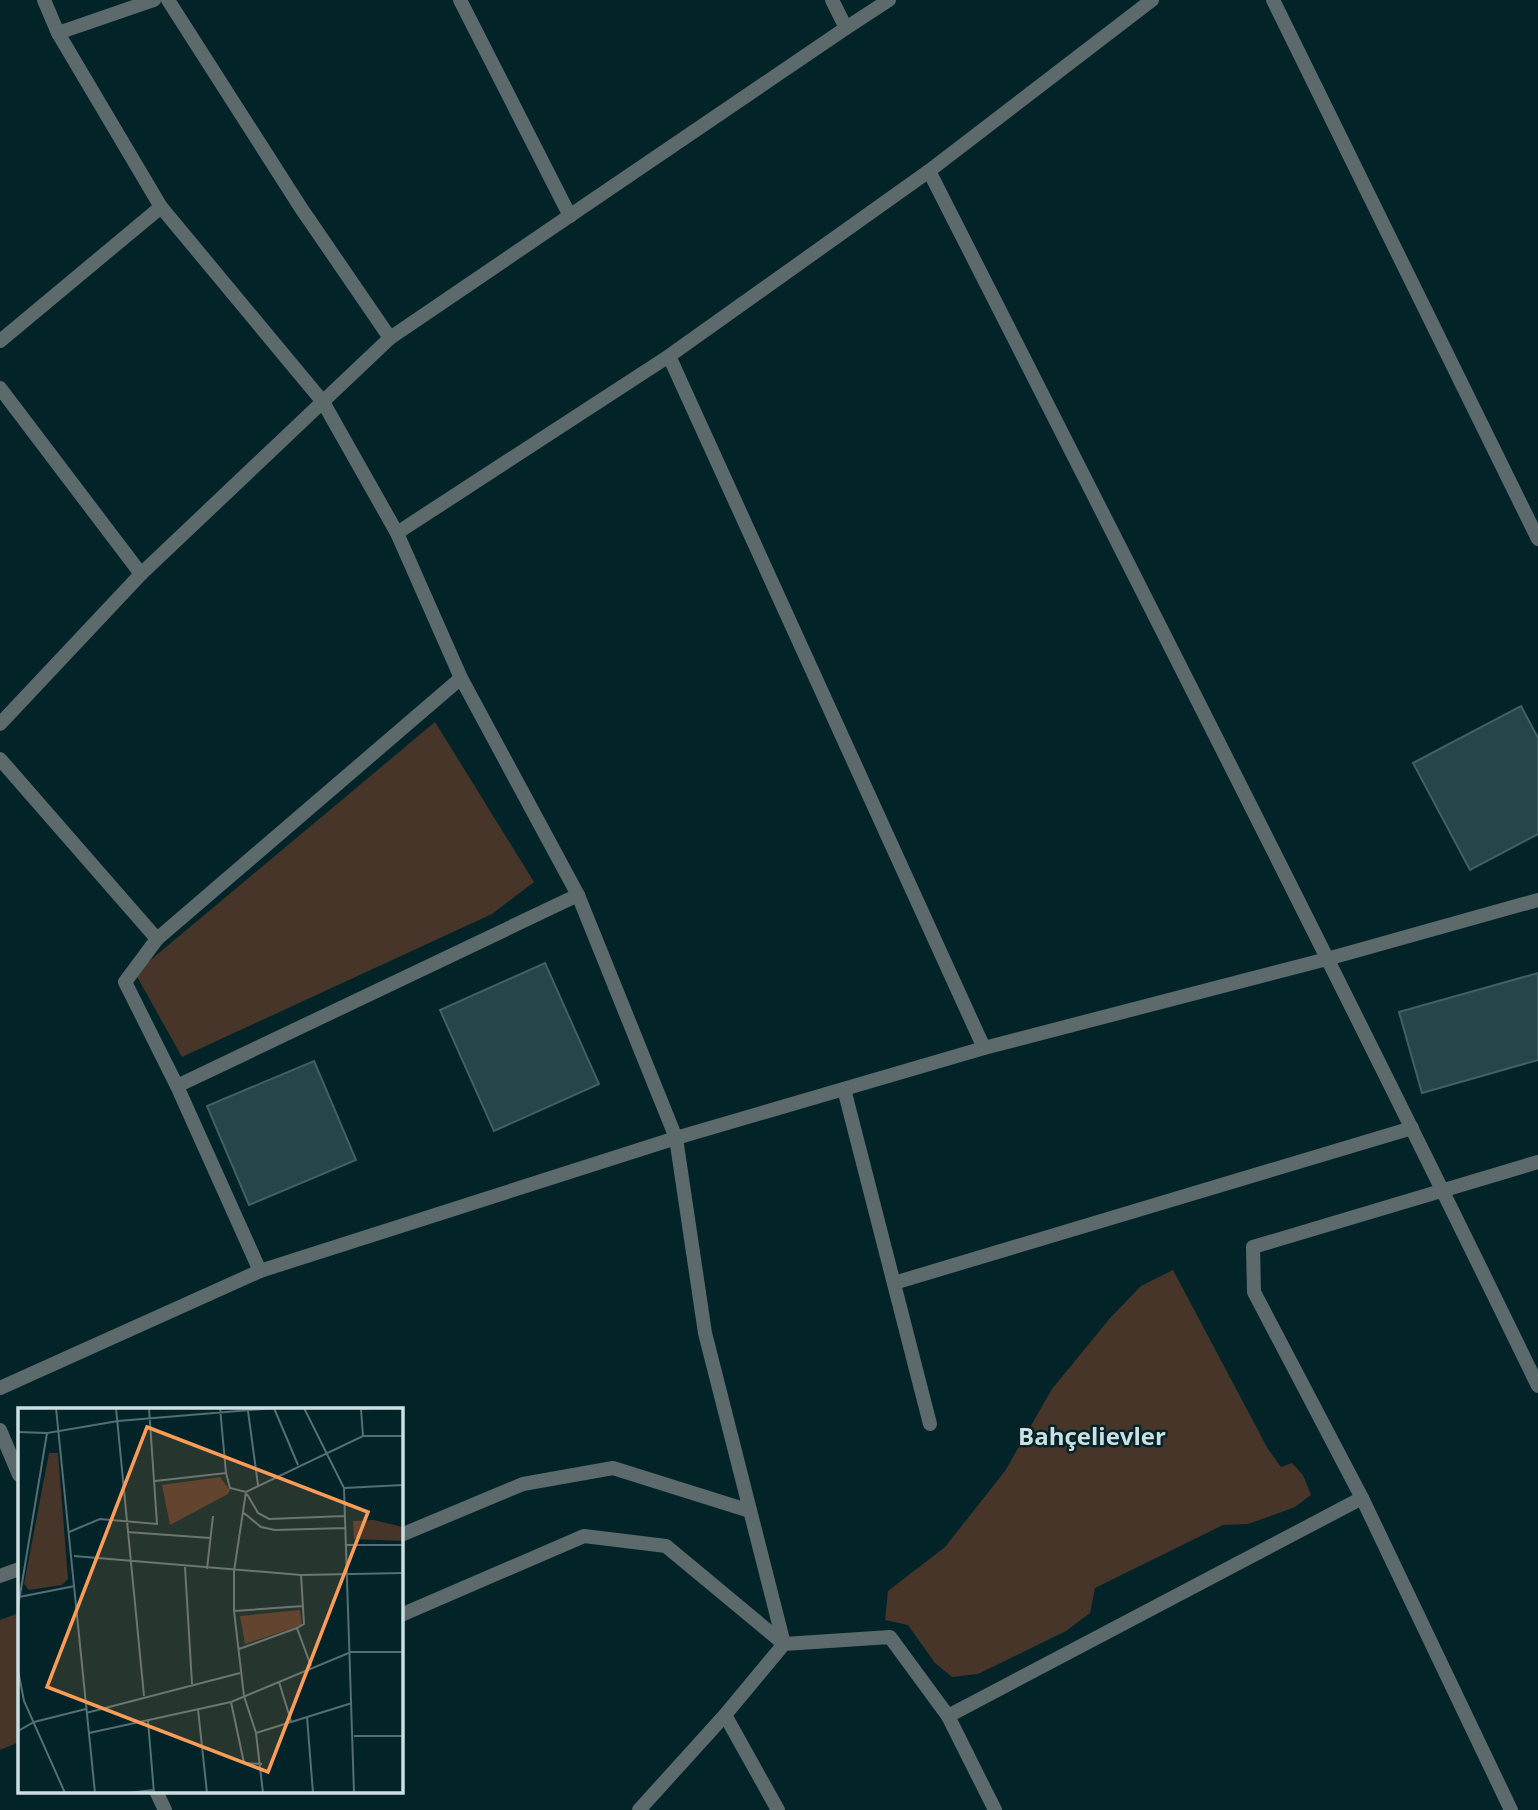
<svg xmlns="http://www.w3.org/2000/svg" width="1538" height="1810" viewBox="0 0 1538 1810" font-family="'Open Sans',sans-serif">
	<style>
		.green { fill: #473529 }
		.building { fill: #24454a; stroke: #3f6065; stroke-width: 2 }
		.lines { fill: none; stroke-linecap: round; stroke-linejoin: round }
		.minor { stroke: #5c6a6c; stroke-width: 14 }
		.tertiary { stroke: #5c6a6c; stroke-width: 14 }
		.labels { text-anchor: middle; stroke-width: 5; stroke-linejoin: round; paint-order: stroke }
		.district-label { font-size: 24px; font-weight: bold; fill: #cddfe1; stroke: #022429 }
		.inset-road { fill: none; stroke: #536f73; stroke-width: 2 }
		.view { fill: #fd9c56; fill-opacity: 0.15; stroke: #fd9c56; stroke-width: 3.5 }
		.inset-edge { fill: none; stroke: #cddfe1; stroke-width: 3.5 }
	</style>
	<rect width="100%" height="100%" fill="#022429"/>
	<!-- green -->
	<g class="green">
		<polygon points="435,722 534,882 492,914 182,1057 135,973"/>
		<polygon points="1173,1270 1268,1449 1281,1467 1292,1463 1303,1475 1311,1495 1295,1507 1268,1517 1248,1524 1223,1525 1095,1588 1090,1613 1066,1631 978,1674 952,1677 935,1663 908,1625 885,1620 888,1591 945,1547 1005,1471 1052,1389 1111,1317 1141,1286"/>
		<polygon points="19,1613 19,1742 0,1750 0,1620"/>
	</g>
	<!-- building -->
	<g class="building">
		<polygon points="1521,706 1538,738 1538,834 1470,870 1413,763"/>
		<polygon points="545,963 599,1084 494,1131 440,1010"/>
		<polygon points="1538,973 1538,1060 1422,1093 1399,1012"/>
		<polygon points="314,1061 356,1160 249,1205 207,1106"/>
	</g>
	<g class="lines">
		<!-- minor -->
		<g class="minor">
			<polyline points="44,0 58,33 161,207 323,402 397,533 461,678 578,895 676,1138 705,1333 784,1644"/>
			<polyline points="168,0 301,208 390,338"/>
			<polyline points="460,0 570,216"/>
			<polyline points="832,0 846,28"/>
			<polyline points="58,33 154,0"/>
			<path d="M929,171C1134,575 1340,978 1538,1386"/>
			<polyline points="0,341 161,207"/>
			<polyline points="669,356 984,1048"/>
			<polyline points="0,388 141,574"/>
			<polyline points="397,533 669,356 929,171 1152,0"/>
			<polyline points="0,724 141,574 390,338 846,28 889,0"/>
			<polyline points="0,759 157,939 125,982 177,1086 260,1271"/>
			<polyline points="157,939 461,678"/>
			<polyline points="177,1086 578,895"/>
			<polyline points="844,1089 930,1424"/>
			<polyline points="894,1283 1412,1128"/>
			<polyline points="0,1388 260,1271 676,1138 984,1048 1327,959 1538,900"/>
			<polyline points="0,1430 19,1475"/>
			<polyline points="401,1535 523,1484 613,1468 750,1511"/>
			<polyline points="0,1576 19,1569"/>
			<polyline points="401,1615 584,1536 666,1546 784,1644"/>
			<polyline points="725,1715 778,1810"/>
			<polyline points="948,1716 995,1810"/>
			<polyline points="156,1791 165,1810"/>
			<polyline points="639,1810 725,1715 784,1644 890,1637 948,1716 1362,1498"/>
			<polyline points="1511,1810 1362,1498 1254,1292 1253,1247 1538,1162"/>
		</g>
		<!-- tertiary -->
		<polyline class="tertiary" points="1273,0 1538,539"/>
	</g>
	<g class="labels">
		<!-- district labels -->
		<g class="district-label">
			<text x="1092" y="1445">Bahçelievler</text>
		</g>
	</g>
	<!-- overview -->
	<g transform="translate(18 1408)">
		<rect width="385" height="385" fill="#022429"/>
		<path d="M31,45H40L50,171L44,177L11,182L6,176ZM202,69L212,82L210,86L152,117L144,77ZM356,112L385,119V133L336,131L335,113ZM282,202L284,217L227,236L222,208Z" fill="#473529"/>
		<path class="inset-road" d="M38,0L77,385M98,0L126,288M202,0L208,65M256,0L280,57M286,0L326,80L336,385M230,3L240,77M0,24L29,25M345,28L343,1L354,0M137,73L208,65L212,80L228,84L345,28H385M326,80L385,77M228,84L216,163V203L226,288L238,325L245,385M229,86L240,105L251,111L327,108M226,105L243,119L257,122L327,120M51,124L82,111L139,116L131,0M109,124L192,130M328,137H385M56,148L283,167L385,165M167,159L174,276M189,161L195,108M283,167L286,216L279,220L293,258M1,189L57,178M0,199L29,25L100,13L256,0M216,203L285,198M221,241L279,220M0,262L6,293L47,385M261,274L273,313M213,294L226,355L244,356M180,301L189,385M68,305L222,265M289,309L295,385M130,313L136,385M0,323L16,314L68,301M71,325L213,294L333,244H385M238,325L334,295M336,328H385M109,385L136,382M385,385V357"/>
		<path class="view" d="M129,19L350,104L250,364L29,279Z"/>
		<rect width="385" height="385" class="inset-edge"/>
	</g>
</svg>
